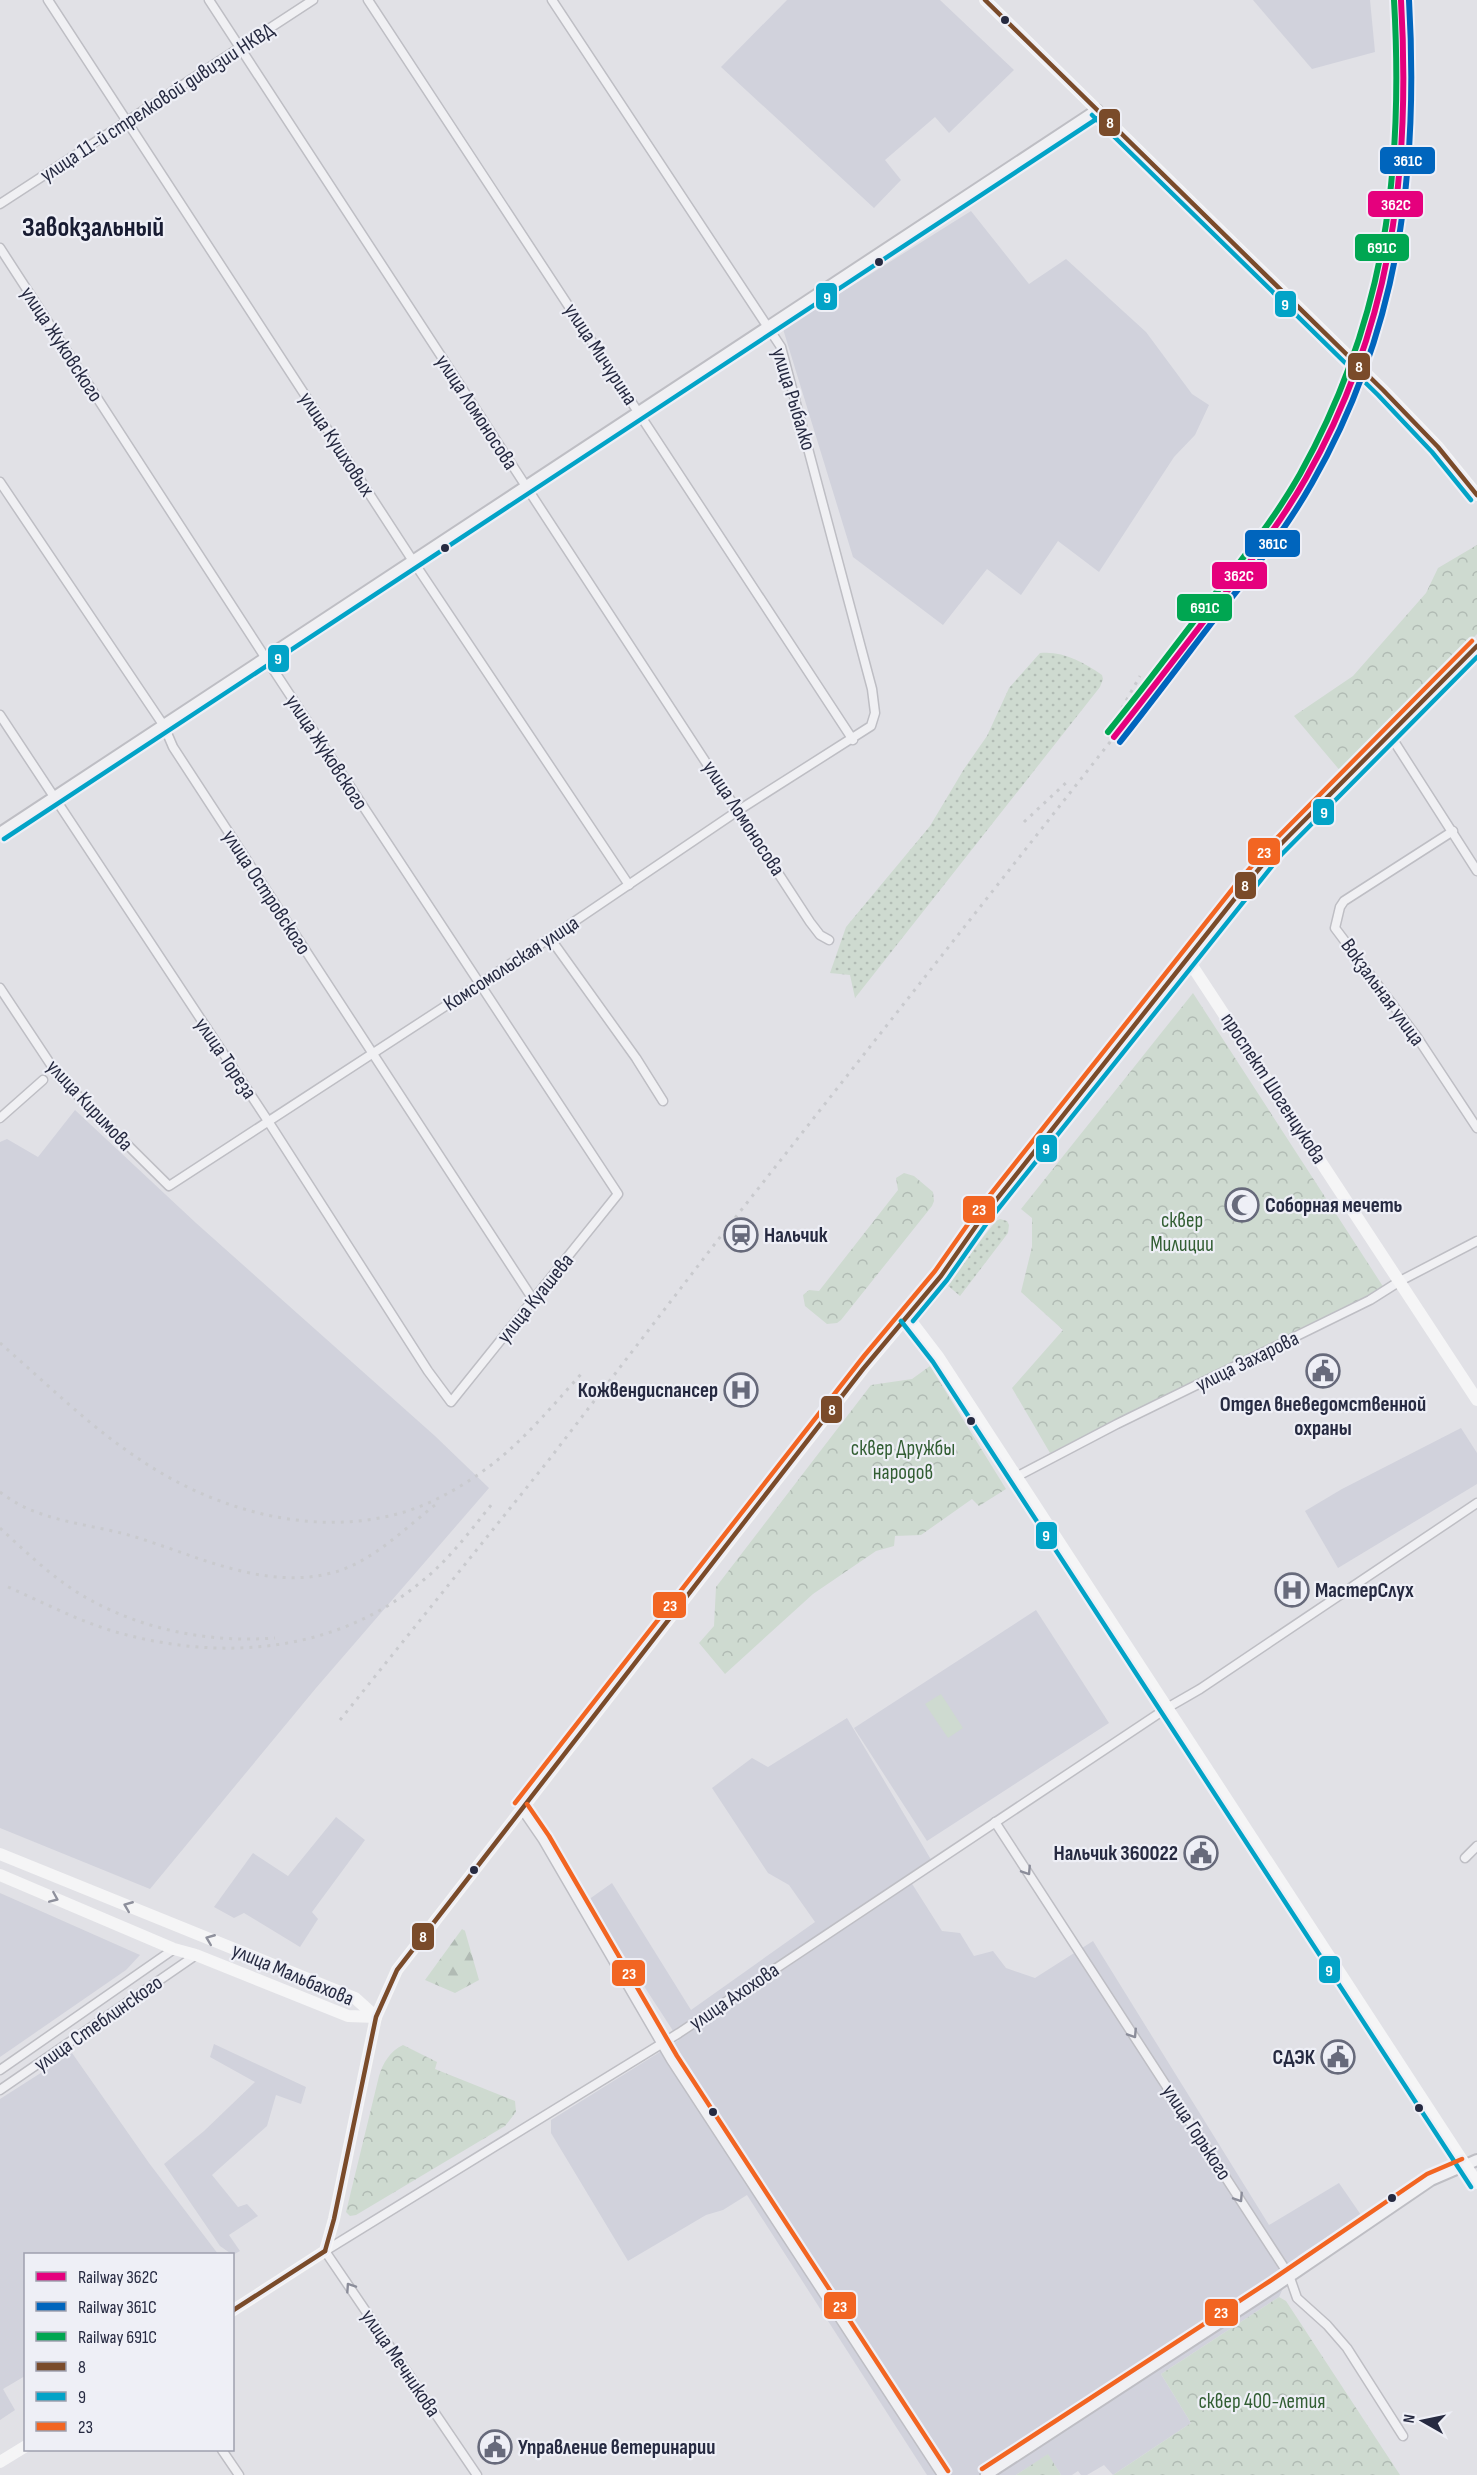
<svg xmlns="http://www.w3.org/2000/svg" width="1477" height="2475" viewBox="0 0 1477 2475" font-family="'Sofia Sans Condensed',sans-serif">
	<style>
		.built { fill: #d1d2dc }
		.grass { fill: url(#grass-dots) }
		.forest { fill: url(#forest-firs) }
		.park { fill: url(#park-crowns) }
		.pitch { fill: #cedad0 }
		.lines { fill: none; stroke-linecap: round; stroke-linejoin: round }
		.minor-casing { stroke: #bebec4; stroke-width: 11 }
		.tertiary-casing { stroke: #bebec4; stroke-width: 14 }
		.minor { stroke: #f0f0f3; stroke-width: 8 }
		.tertiary { stroke: #f0f0f3; stroke-width: 10 }
		.secondary { stroke: #f5f5f6; stroke-width: 12 }
		.rail { stroke: #c9cace; stroke-width: 3; stroke-dasharray: 3 6; stroke-linecap: butt }
		.bus-1-casing { stroke: #eeeff6; stroke-width: 9 }
		.bus-2-casing { stroke: #eeeff6; stroke-width: 9 }
		.bus-3-casing { stroke: #eeeff6; stroke-width: 9 }
		.bus-1 { stroke: #7a4b2a; stroke-width: 4.5 }
		.bus-2 { stroke: #02a3c7; stroke-width: 4.5 }
		.bus-3 { stroke: #f26522; stroke-width: 4.5 }
		.rail-1-casing { stroke: #eeeff6; stroke-width: 10 }
		.rail-2-casing { stroke: #eeeff6; stroke-width: 10 }
		.rail-3-casing { stroke: #eeeff6; stroke-width: 10 }
		.rail-1 { stroke: #e5007d; stroke-width: 6 }
		.rail-2 { stroke: #0065bd; stroke-width: 6 }
		.rail-3 { stroke: #00a651; stroke-width: 6 }
		.oneway { stroke: #8b8d9a }
		.oneway2 { stroke: #8e909c }
		.bus-dot { fill: #262a41; stroke: #eeeff6; stroke-width: 2 }
		.labels { text-anchor: middle; stroke-width: 4.5; stroke-linejoin: round; paint-order: stroke }
		.street-label { font-size: 21px; fill: #262a41; stroke: #eeeff6 }
		.poi-label { font-size: 21px; font-weight: bold; fill: #262a41; stroke: #eeeff6; text-anchor: start }
		.park-label { font-size: 21px; fill: #325e33; stroke: #eeeff6 }
		.district-label { font-size: 27px; font-weight: bold; fill: #181c32; stroke: #eeeff6 }
		.line-badge { stroke: #eeeff6; stroke-width: 2 }
		.badge-label { font-size: 16px; text-anchor: middle; font-weight: bold; fill: #fff }
	</style>
	<defs>
		<pattern id="grass-dots" width="8" height="8" patternUnits="userSpaceOnUse" patternTransform="scale(1.5)"><rect width="8" height="8" fill="#cedad0"/><path d="M2 2h.1M6 6h.1" fill="none" stroke="#b1bbb4" stroke-width="1.8" stroke-linecap="round"/></pattern>
		<pattern id="forest-firs" width="22" height="20" patternUnits="userSpaceOnUse" patternTransform="scale(1.5)"><rect width="22" height="20" fill="#cedad0"/><path d="M5 1l3.5 6h-7zM16 11l3.5 6h-7z" fill="#b1bbb4"/></pattern>
		<pattern id="park-crowns" width="20" height="18" patternUnits="userSpaceOnUse" patternTransform="scale(1.5)"><rect width="20" height="18" fill="#cedad0"/><path d="M2 6a3 3 0 1 1 6 0M12 15a3 3 0 1 1 6 0" fill="none" stroke="#b1bbb4"/></pattern>
	</defs>
	<rect width="100%" height="100%" fill="#e1e1e6"/>
	<!-- built -->
	<g class="built">
		<polygon points="787,0 940,0 1014,70 949,133 935,117 885,160 901,180 874,208 721,67"/>
		<polygon points="1253,0 1370,0 1375,52 1312,69"/>
		<polygon points="971,211 1029,284 1066,259 1146,332 1192,394 1209,405 1195,435 1174,457 1099,572 1058,541 1021,595 987,569 943,625 853,557 783,329"/>
		<polygon points="75,1110 196,1223 435,1436 489,1488 316,1688 150,1889 0,1828 0,1142 7,1139 38,1157"/>
		<polygon points="1461,1428 1477,1453 1477,1484 1338,1568 1305,1511 1342,1489"/>
		<polygon points="1036,1610 1109,1723 927,1841 854,1728"/>
		<polygon points="847,1718 933,1863 909,1879 942,1931 960,1933 974,1956 993,1951 1006,1968 1035,1978 1093,1941 1269,2225 1339,2183 1361,2215 1298,2256 1279,2297 1161,2374 1191,2423 1113,2475 1104,2465 1087,2475 1081,2475 1078,2471 1072,2475 1061,2475 1048,2455 1016,2475 927,2475 747,2195 723,2210 706,2215 628,2261 551,2133 551,2120 679,2040 588,1900 612,1883 691,2010 815,1922 789,1885 768,1873 712,1788 752,1758 768,1767"/>
		<polygon points="336,1817 365,1840 312,1912 318,1919 300,1947 244,1913 234,1918 214,1907 253,1853 288,1876"/>
		<polygon points="0,1893 140,1955 126,1970 0,2057"/>
		<polygon points="214,2044 306,2087 301,2104 276,2095 267,2126 212,2175 238,2207 247,2204 258,2216 229,2235 240,2251 233,2255 220,2246 164,2164 204,2131 255,2082 210,2057"/>
		<polygon points="72,2053 149,2163 218,2254 26,2254 25,2376 3,2389 15,2410 0,2420 0,2099"/>
	</g>
	<!-- grass -->
	<g class="grass">
		<path d="M1040,653C1064,651 1083,662 1102,675L1103,679L1100,687L855,998L850,975L830,973L846,927L930,826L964,769L987,736L1009,688Z"/>
		<polygon points="1000,1219 1007,1221 1009,1225 1008,1233 960,1296 946,1284 996,1221"/>
	</g>
	<!-- forest -->
	<polygon class="forest" points="462,1929 465,1931 479,1980 455,1993 425,1980"/>
	<!-- park -->
	<g class="park">
		<polygon points="1477,545 1477,634 1342,773 1294,716 1353,676 1426,593 1438,568"/>
		<polygon points="1193,993 1384,1288 1050,1453 1012,1388 1063,1330 1021,1292 1032,1247 1032,1218 1021,1209"/>
		<polygon points="904,1173 914,1176 933,1192 934,1201 932,1206 841,1320 837,1323 827,1324 805,1306 803,1295 809,1290 819,1291 898,1190 896,1178"/>
		<polygon points="930,1366 1006,1489 979,1506 972,1499 921,1535 895,1536 894,1546 876,1551 813,1594 725,1674 699,1643 714,1626 716,1587 871,1385 912,1379"/>
		<path d="M403,2045L437,2062L435,2069L515,2101L516,2112L505,2126L356,2215L350,2216L346,2212L379,2076C383,2063 390,2051 403,2045Z"/>
		<polygon points="1279,2297 1286,2301 1400,2475 1113,2475 1191,2423 1161,2374"/>
		<polygon points="1048,2454 1061,2475 1016,2475"/>
	</g>
	<!-- pitch -->
	<polygon class="pitch" points="941,1694 963,1728 948,1738 925,1704"/>
	<g class="lines">
		<defs>
			<g id="minor">
				<polyline points="48,0 413,561 629,885"/>
				<polyline points="209,0 810,922 820,935 829,940"/>
				<polyline points="368,0 853,740"/>
				<polyline points="0,204 313,0"/>
				<polyline points="0,248 265,657 618,1194 451,1402 428,1371 268,1121 0,715"/>
				<polyline points="0,482 164,726 173,747 534,1301"/>
				<polyline points="1390,735 1477,871"/>
				<polyline points="1453,831 1344,901 1340,907 1335,928 1417,1037 1477,1128"/>
				<polyline points="550,938 636,1058 663,1101"/>
				<polyline points="0,988 59,1077 169,1186 550,938 739,810 871,726 875,713 872,689 781,347 552,0"/>
				<polyline points="0,1118 43,1080"/>
				<polyline points="1016,1477 1117,1424 1370,1300 1400,1281 1477,1241"/>
				<polyline points="521,1808 543,1840 671,2060 942,2475"/>
				<polyline points="995,1822 1289,2275 1297,2298 1327,2325 1347,2348 1403,2436"/>
				<polyline points="1465,1858 1477,1846"/>
				<polyline points="0,2070 174,1949"/>
				<polyline points="0,2090 196,1955"/>
				<polyline points="222,2450 239,2475"/>
				<polyline points="477,2475 325,2251 679,2033 1167,1708 1200,1689 1477,1503"/>
			</g>
			<g id="tertiary">
				<polyline points="0,833 1097,110"/>
				<polyline points="986,2475 1274,2287 1431,2180 1477,2160"/>
			</g>
		</defs>
		<!-- minor casing -->
		<use href="#minor" class="minor-casing"/>
		<!-- tertiary casing -->
		<use href="#tertiary" class="tertiary-casing"/>
		<!-- minor -->
		<use href="#minor" class="minor"/>
		<!-- tertiary -->
		<use href="#tertiary" class="tertiary"/>
		<!-- secondary -->
		<g class="secondary">
			<polyline points="985,0 1383,390 1438,447 1477,495"/>
			<polyline points="1187,958 1477,1400"/>
			<polyline points="907,1316 939,1358 1477,2183"/>
			<polyline points="0,1854 355,1998 376,2017"/>
			<polyline points="0,1875 174,1949 196,1955 348,2016 376,2017"/>
			<polyline points="232,2311 325,2251 334,2219 376,2017 397,1970 863,1369 941,1276 981,1219 1244,887 1275,850 1477,646"/>
			<polyline points="0,2462 26,2446"/>
		</g>
		<!-- rail -->
		<g class="rail">
			<path d="M1292,483C1311,448 1330,413 1344,377C1392,258 1403,127 1392,0"/>
			<polyline points="1113,724 1140,676"/>
			<polyline points="1024,822 1069,780"/>
			<path d="M0,1343C45,1382 89,1426 139,1459C214,1510 312,1538 401,1513C436,1503 472,1481 500,1458C530,1433 555,1403 582,1373"/>
			<path d="M0,1492C38,1522 87,1523 132,1536C196,1555 266,1592 335,1572C374,1561 407,1526 439,1502"/>
			<path d="M0,1528C27,1553 54,1579 85,1597C142,1630 210,1643 275,1638"/>
			<path d="M8,1587C47,1604 86,1625 127,1635C228,1661 338,1651 421,1582C449,1560 470,1531 492,1504"/>
			<polyline points="340,1720 548,1461 724,1232 1114,737"/>
		</g>
		<defs>
			<g id="bus-1">
				<polyline points="985,0 1383,390 1438,447 1477,495"/>
				<polyline points="325,2251 334,2219 376,2017 397,1970 863,1369 941,1276 981,1219 1244,887 1275,850 1477,646"/>
				<polyline points="232,2311 325,2251"/>
			</g>
			<g id="bus-2">
				<polyline points="1092,115 1378,395 1432,452 1471,500"/>
				<polyline points="4,839 1101,116"/>
				<polyline points="901,1321 933,1362 1471,2187"/>
				<polyline points="913,1321 947,1280 987,1223 1281,855 1477,657"/>
			</g>
			<g id="bus-3">
				<polyline points="515,1803 864,1356 935,1271 975,1214 1238,882 1270,845 1472,641"/>
				<polyline points="527,1804 549,1836 677,2056 948,2471"/>
				<polyline points="982,2469 1270,2281 1427,2174 1462,2159"/>
			</g>
		</defs>
		<!-- bus-1 casing -->
		<use href="#bus-1" class="bus-1-casing"/>
		<!-- bus-2 casing -->
		<use href="#bus-2" class="bus-2-casing"/>
		<!-- bus-3 casing -->
		<use href="#bus-3" class="bus-3-casing"/>
		<!-- bus-1 -->
		<use href="#bus-1" class="bus-1"/>
		<!-- bus-2 -->
		<use href="#bus-2" class="bus-2"/>
		<!-- bus-3 -->
		<use href="#bus-3" class="bus-3"/>
		<defs>
			<path id="rail-1" d="M1114,737C1148,694 1181,651 1214,608C1247,566 1280,524 1306,478C1392,326 1411,171 1401,0"/>
			<path id="rail-2" d="M1120,742C1154,699 1187,655 1220,612C1253,571 1286,529 1312,483C1399,331 1419,172 1409,0"/>
			<path id="rail-3" d="M1108,732C1142,690 1175,646 1208,603C1240,562 1274,520 1300,474C1385,321 1404,173 1394,0"/>
		</defs>
		<!-- rail-1 casing -->
		<use href="#rail-1" class="rail-1-casing"/>
		<!-- rail-2 casing -->
		<use href="#rail-2" class="rail-2-casing"/>
		<!-- rail-3 casing -->
		<use href="#rail-3" class="rail-3-casing"/>
		<!-- rail-1 -->
		<use href="#rail-1" class="rail-1"/>
		<!-- rail-2 -->
		<use href="#rail-2" class="rail-2"/>
		<!-- rail-3 -->
		<use href="#rail-3" class="rail-3"/>
	</g>
	<!-- one-way arrows -->
	<defs><path id="oneway-chevron" d="M-2-3.5L2.5 0L-2 3.5" fill="none" stroke-width="1.6" stroke-linecap="round" stroke-linejoin="round" transform="scale(1.5)"/></defs>
	<g class="oneway">
		<use href="#oneway-chevron" transform="translate(1027 1871) rotate(57)"/>
		<use href="#oneway-chevron" transform="translate(1133 2034) rotate(57)"/>
		<use href="#oneway-chevron" transform="translate(1239 2198) rotate(57)"/>
		<use href="#oneway-chevron" transform="translate(350 2287) rotate(-124)"/>
	</g>
	<g class="oneway2">
		<use href="#oneway-chevron" transform="translate(54 1898) rotate(23)"/>
		<use href="#oneway-chevron" transform="translate(128 1906) rotate(-158)"/>
		<use href="#oneway-chevron" transform="translate(210 1939) rotate(-158)"/>
	</g>
	<!-- icons -->
	<defs>
		<symbol id="mosque-ring" viewBox="-11 -11 22 22"><circle r="9.5" fill="#eeeff6" stroke="#676a7b" stroke-width="1.5"/><path d="M3.5-4.9A6 6 0 1 0 3.5 4.9A5 5 0 1 1 3.5-4.9Z" fill="#676a7b"/></symbol>
		<symbol id="station-ring" viewBox="-11 -11 22 22"><circle r="9.5" fill="#eeeff6" stroke="#676a7b" stroke-width="1.5"/><path d="M-3-6H3Q5-6 5-4V2Q5 4 3 4L4.5 6H3L1.5 4h-3L-3 6H-4.5L-3 4Q-5 4-5 2V-4Q-5-6-3-6ZM-3.5-4v3h7v-3ZM-3.5 1v1.5H-2V1ZM2 1v1.5H3.5V1Z" fill="#676a7b"/></symbol>
		<symbol id="civic-ring" viewBox="-11 -11 22 22"><circle r="9.5" fill="#eeeff6" stroke="#676a7b" stroke-width="1.5"/><path d="M-.6-6.5H3V-4.5H.6V-3L4-1V1h2V6H-6V1h2V-1L-.6-3ZM-1.2 2.5V6h2.4V2.5Z" fill="#676a7b"/></symbol>
		<symbol id="hospital-ring" viewBox="-11 -11 22 22"><circle r="9.5" fill="#eeeff6" stroke="#676a7b" stroke-width="1.5"/><path d="M-5-5h3v3.5h4V-5h3V5h-3V1.5h-4V5h-3Z" fill="#676a7b"/></symbol>
	</defs>
	<g fill-rule="evenodd">
		<use href="#mosque-ring" x="1223" y="1186" width="38" height="38"/>
		<use href="#station-ring" x="722" y="1216" width="38" height="38"/>
		<use href="#civic-ring" x="1304" y="1352" width="38" height="38"/>
		<use href="#hospital-ring" x="722" y="1371" width="38" height="38"/>
		<use href="#hospital-ring" x="1273" y="1571" width="38" height="38"/>
		<use href="#civic-ring" x="1182" y="1834" width="38" height="38"/>
		<use href="#civic-ring" x="1319" y="2038" width="38" height="38"/>
		<use href="#civic-ring" x="476" y="2428" width="38" height="38"/>
	</g>
	<!-- markers -->
	<g class="bus-dot">
		<circle cx="1005" cy="20" r="5"/>
		<circle cx="879" cy="262" r="5"/>
		<circle cx="445" cy="548" r="5"/>
		<circle cx="971" cy="1421" r="5"/>
		<circle cx="474" cy="1870" r="5"/>
		<circle cx="1419" cy="2108" r="5"/>
		<circle cx="713" cy="2112" r="5"/>
		<circle cx="1392" cy="2198" r="5"/>
	</g>
	<g class="labels">
		<!-- street labels -->
		<g class="street-label">
			<text transform="translate(157 102) rotate(-33)" y="7">улица 11-й стрелковой дивизии НКВД</text>
			<text transform="translate(62 344) rotate(57)" y="7">улица Жуковского</text>
			<text transform="translate(601 354) rotate(57)" y="7">улица Мичурина</text>
			<text transform="translate(794 399) rotate(73)" y="7">улица Рыбалко</text>
			<text transform="translate(477 412) rotate(57)" y="7">улица Ломоносова</text>
			<text transform="translate(337 444) rotate(57)" y="7">улица Кушховых</text>
			<text transform="translate(327 752) rotate(57)" y="7">улица Жуковского</text>
			<text transform="translate(744 818) rotate(57)" y="7">улица Ломоносова</text>
			<text transform="translate(267 892) rotate(57)" y="7">улица Островского</text>
			<text transform="translate(511 963) rotate(-33)" y="7">Комсомольская улица</text>
			<text transform="translate(1383 992) rotate(54)" y="7">Вокзальная улица</text>
			<text transform="translate(226 1058) rotate(56)" y="7">улица Тореза</text>
			<text transform="translate(1274 1088) rotate(57)" y="7">проспект Шогенцукова</text>
			<text transform="translate(90 1105) rotate(47)" y="7">улица Киримова</text>
			<text transform="translate(535 1298) rotate(-51)" y="7">улица Куашева</text>
			<text transform="translate(1247 1361) rotate(-26)" y="7">улица Захарова</text>
			<text transform="translate(293 1974) rotate(23)" y="7">улица Мальбахова</text>
			<text transform="translate(734 1996) rotate(-34)" y="7">улица Ахохова</text>
			<text transform="translate(98 2023) rotate(-35)" y="7">улица Стеблинского</text>
			<text transform="translate(1197 2132) rotate(57)" y="7">улица Горького</text>
			<text transform="translate(401 2363) rotate(56)" y="7">улица Мечникова</text>
		</g>
		<!-- poi labels -->
		<g class="poi-label">
			<text x="1265" y="1212">Соборная мечеть</text>
			<text x="764" y="1242">Нальчик</text>
			<text x="718" y="1397" text-anchor="end">Кожвендиспансер</text>
			<text x="1323" y="1411" text-anchor="middle">Отдел вневедомственной<tspan x="1323" dy="24">охраны</tspan></text>
			<text x="1315" y="1597">МастерСлух</text>
			<text x="1178" y="1860" text-anchor="end">Нальчик 360022</text>
			<text x="1315" y="2064" text-anchor="end">СДЭК</text>
			<text x="518" y="2454">Управление ветеринарии</text>
		</g>
		<!-- park labels -->
		<g class="park-label">
			<text x="1182" y="1227">сквер<tspan x="1182" dy="24">Милиции</tspan></text>
			<text x="903" y="1455">сквер Дружбы<tspan x="903" dy="24">народов</tspan></text>
			<text x="1262" y="2408">сквер 400-летия</text>
		</g>
		<!-- district labels -->
		<g class="district-label">
			<text x="93" y="236">Завокзальный</text>
		</g>
	</g>
	<g class="line-badge">
		<rect x="1098" y="108" width="23" height="29" rx="6" fill="#7a4b2a"/>
		<rect x="1379" y="146" width="57" height="29" rx="6" fill="#0065bd"/>
		<rect x="1367" y="190" width="57" height="28" rx="6" fill="#e5007d"/>
		<rect x="1354" y="233" width="56" height="29" rx="6" fill="#00a651"/>
		<rect x="815" y="282" width="23" height="29" rx="6" fill="#02a3c7"/>
		<rect x="1274" y="290" width="23" height="28" rx="6" fill="#02a3c7"/>
		<rect x="1347" y="352" width="24" height="29" rx="6" fill="#7a4b2a"/>
		<rect x="1244" y="529" width="57" height="29" rx="6" fill="#0065bd"/>
		<rect x="1211" y="561" width="57" height="29" rx="6" fill="#e5007d"/>
		<rect x="1176" y="593" width="57" height="29" rx="6" fill="#00a651"/>
		<rect x="267" y="644" width="23" height="29" rx="6" fill="#02a3c7"/>
		<rect x="1312" y="798" width="23" height="28" rx="6" fill="#02a3c7"/>
		<rect x="1247" y="837" width="34" height="29" rx="6" fill="#f26522"/>
		<rect x="1234" y="871" width="23" height="29" rx="6" fill="#7a4b2a"/>
		<rect x="1035" y="1134" width="23" height="29" rx="6" fill="#02a3c7"/>
		<rect x="962" y="1195" width="34" height="29" rx="6" fill="#f26522"/>
		<rect x="820" y="1395" width="23" height="29" rx="6" fill="#7a4b2a"/>
		<rect x="1035" y="1521" width="23" height="29" rx="6" fill="#02a3c7"/>
		<rect x="652" y="1591" width="35" height="28" rx="6" fill="#f26522"/>
		<rect x="411" y="1922" width="24" height="29" rx="6" fill="#7a4b2a"/>
		<rect x="1318" y="1955" width="23" height="29" rx="6" fill="#02a3c7"/>
		<rect x="611" y="1959" width="35" height="28" rx="6" fill="#f26522"/>
		<rect x="823" y="2291" width="34" height="29" rx="6" fill="#f26522"/>
		<rect x="1204" y="2298" width="35" height="29" rx="6" fill="#f26522"/>
	</g>
	<g class="badge-label">
		<text x="1110" y="128">8</text>
		<text x="1408" y="166">361С</text>
		<text x="1396" y="210">362С</text>
		<text x="1382" y="253">691С</text>
		<text x="827" y="303">9</text>
		<text x="1285" y="310">9</text>
		<text x="1359" y="372">8</text>
		<text x="1273" y="549">361С</text>
		<text x="1239" y="581">362С</text>
		<text x="1205" y="613">691С</text>
		<text x="278" y="664">9</text>
		<text x="1324" y="818">9</text>
		<text x="1264" y="858">23</text>
		<text x="1245" y="891">8</text>
		<text x="1046" y="1154">9</text>
		<text x="979" y="1215">23</text>
		<text x="832" y="1415">8</text>
		<text x="1046" y="1541">9</text>
		<text x="670" y="1611">23</text>
		<text x="423" y="1942">8</text>
		<text x="1329" y="1976">9</text>
		<text x="629" y="1979">23</text>
		<text x="840" y="2312">23</text>
		<text x="1221" y="2318">23</text>
	</g>
	<!-- legend -->
	<rect x="24" y="2253" width="210" height="198" fill="#eeeff6" stroke="#9ea0ae" stroke-width="1.5"/>
	<rect x="36" y="2272" width="30" height="9" fill="#e5007d" stroke="#9ea0ae" stroke-width="1.5"/>
	<text x="78" y="2283" font-size="18" fill="#262a41">Railway 362С</text>
	<rect x="36" y="2302" width="30" height="9" fill="#0065bd" stroke="#9ea0ae" stroke-width="1.5"/>
	<text x="78" y="2313" font-size="18" fill="#262a41">Railway 361С</text>
	<rect x="36" y="2332" width="30" height="9" fill="#00a651" stroke="#9ea0ae" stroke-width="1.5"/>
	<text x="78" y="2343" font-size="18" fill="#262a41">Railway 691С</text>
	<rect x="36" y="2362" width="30" height="9" fill="#7a4b2a" stroke="#9ea0ae" stroke-width="1.5"/>
	<text x="78" y="2373" font-size="18" fill="#262a41">8</text>
	<rect x="36" y="2392" width="30" height="9" fill="#02a3c7" stroke="#9ea0ae" stroke-width="1.5"/>
	<text x="78" y="2403" font-size="18" fill="#262a41">9</text>
	<rect x="36" y="2422" width="30" height="9" fill="#f26522" stroke="#9ea0ae" stroke-width="1.5"/>
	<text x="78" y="2433" font-size="18" fill="#262a41">23</text>
	<!-- north arrow -->
	<g transform="translate(1423 2421) rotate(279)" stroke="#eeeff6" stroke-width="4.5" paint-order="stroke">
	<path d="M0-4.5L10 22L0 15L-10 22Z" fill="#262a41"/>
	<text y="-9" font-size="16" font-weight="bold" text-anchor="middle" fill="#262a41">N</text>
	</g>
</svg>
